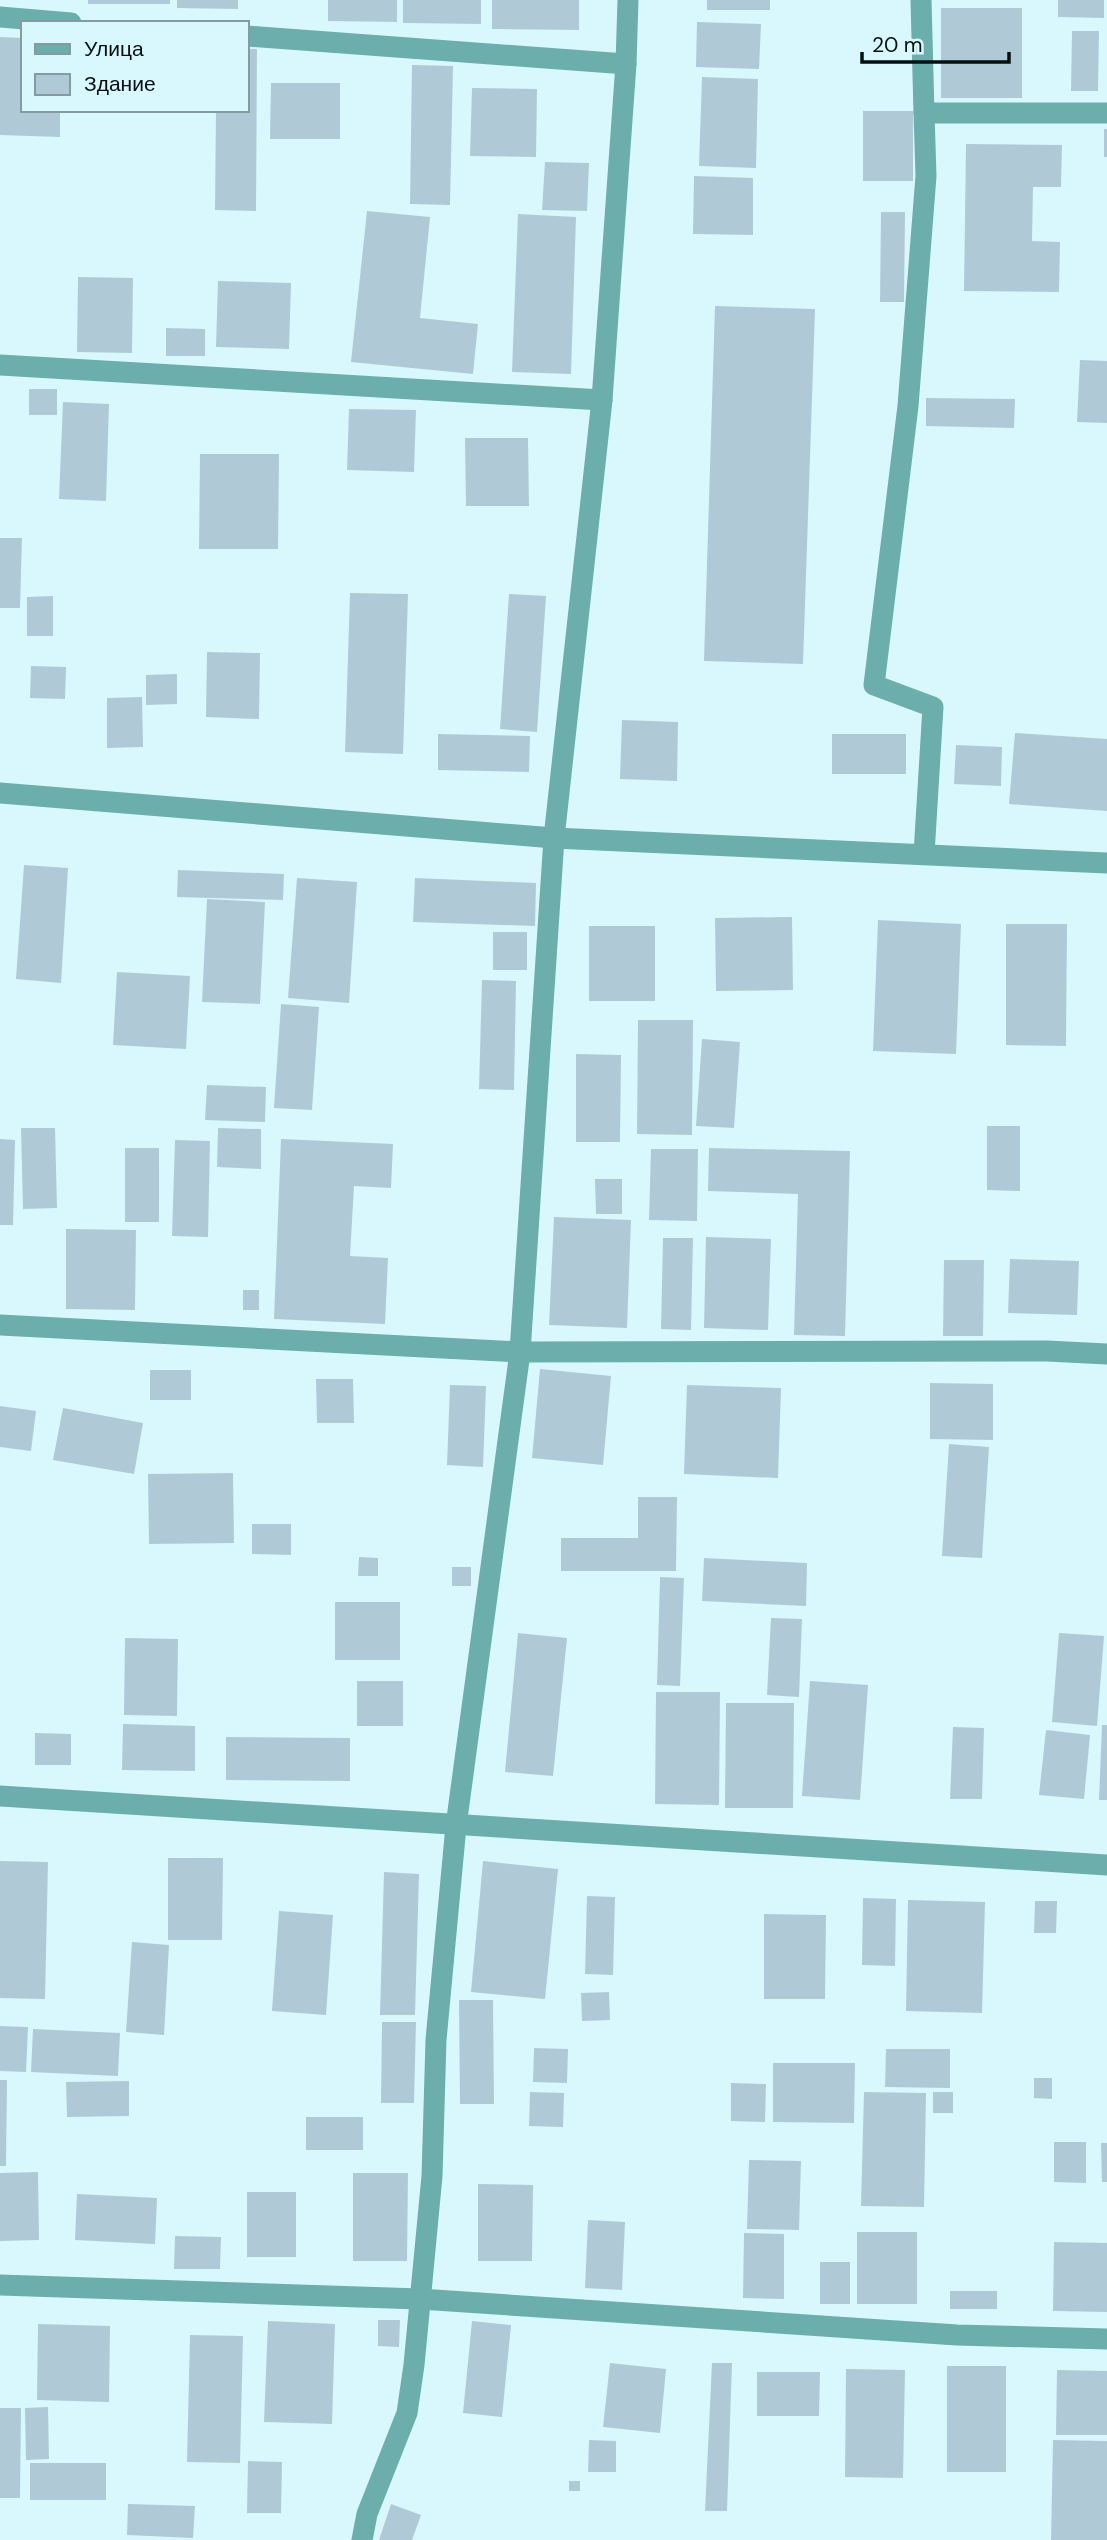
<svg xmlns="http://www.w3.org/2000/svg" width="1107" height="2540" viewBox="0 0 1107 2540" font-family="'DM Sans',sans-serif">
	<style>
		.building { fill: #b0c9d6 }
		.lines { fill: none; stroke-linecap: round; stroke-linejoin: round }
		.street { stroke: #6baeab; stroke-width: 21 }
	</style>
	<rect width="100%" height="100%" fill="#d9f8fe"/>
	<!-- building -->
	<g class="building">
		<rect x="88" y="0" width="82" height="4"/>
		<polygon points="177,0 238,0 238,9 177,8"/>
		<polygon points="328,0 397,0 397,22 328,21"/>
		<polygon points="403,0 481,0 481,24 403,23"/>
		<polygon points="492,0 579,0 579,30 492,29"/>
		<rect x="707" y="0" width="63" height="10"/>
		<polygon points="1058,0 1104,0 1104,18 1058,17"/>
		<rect x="941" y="8" width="81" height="90"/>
		<polygon points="697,22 761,24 759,69 696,67"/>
		<polygon points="1072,31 1099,31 1098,91 1071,91"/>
		<polygon points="0,37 23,38 23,110 60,110 60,137 0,135"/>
		<polygon points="247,49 257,49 256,211 215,210 216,110 247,110"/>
		<polygon points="412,65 453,66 450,205 410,204"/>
		<polygon points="702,77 758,79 756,168 699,166"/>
		<polygon points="271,83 340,83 340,139 270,139"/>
		<polygon points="472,88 537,89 536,157 470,156"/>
		<rect x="863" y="111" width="50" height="70"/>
		<rect x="1104" y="129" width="3" height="28"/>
		<polygon points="966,144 1062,145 1061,187 1033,187 1032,241 1060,242 1059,292 964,291"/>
		<polygon points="545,162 589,163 587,211 542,210"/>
		<polygon points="694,176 753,178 753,235 693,234"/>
		<polygon points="367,211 430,217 420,318 478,324 473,374 351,362"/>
		<polygon points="881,212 905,212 904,302 880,302"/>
		<polygon points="518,214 576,217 571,374 512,372"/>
		<polygon points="78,277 133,278 132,353 77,352"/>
		<polygon points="218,281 291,283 289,349 216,347"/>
		<polygon points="715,306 815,309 803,664 704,661"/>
		<polygon points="166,328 205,329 205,356 166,356"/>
		<polygon points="1080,360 1107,361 1107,423 1077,422"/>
		<rect x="29" y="389" width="28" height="26"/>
		<polygon points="926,398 1015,399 1014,428 926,426"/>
		<polygon points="63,402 109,404 106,501 59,499"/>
		<polygon points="349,409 416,410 414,472 347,470"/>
		<polygon points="465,438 528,438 529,506 466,506"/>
		<polygon points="200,454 279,454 278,549 199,549"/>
		<polygon points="0,538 22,538 20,608 0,608"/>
		<polygon points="350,593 408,594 403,754 345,752"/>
		<polygon points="509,594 546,596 537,732 500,729"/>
		<polygon points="53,596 53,636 27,636 27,597"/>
		<polygon points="207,652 260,653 259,719 206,717"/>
		<polygon points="31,666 66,667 65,699 30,698"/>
		<polygon points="177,674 177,704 146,705 146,675"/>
		<polygon points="142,697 143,747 107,748 107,698"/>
		<polygon points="622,720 678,722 677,781 620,779"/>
		<polygon points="1015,733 1107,739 1107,811 1009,804"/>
		<polygon points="438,734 530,736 529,772 438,770"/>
		<rect x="832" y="734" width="74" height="40"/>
		<polygon points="956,745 1002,747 1001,786 954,784"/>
		<polygon points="24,865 68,868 61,983 16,979"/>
		<polygon points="178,870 284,874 283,900 177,897"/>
		<polygon points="297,878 357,882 349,1003 288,998"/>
		<polygon points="415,878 536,883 535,926 413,922"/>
		<polygon points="207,899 265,902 260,1004 202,1002"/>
		<polygon points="792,917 793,990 716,991 715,918"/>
		<polygon points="878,920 961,924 956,1054 873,1051"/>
		<polygon points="1006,924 1067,924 1066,1046 1006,1045"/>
		<rect x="589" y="926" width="66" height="75"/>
		<rect x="493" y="932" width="34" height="38"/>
		<polygon points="117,972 190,976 186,1049 113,1045"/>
		<polygon points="482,980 516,981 514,1090 479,1089"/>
		<polygon points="281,1004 319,1007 312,1110 274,1108"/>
		<polygon points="638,1020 693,1020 692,1135 637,1134"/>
		<polygon points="702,1039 740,1042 734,1128 696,1126"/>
		<polygon points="576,1054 621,1055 620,1142 576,1142"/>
		<polygon points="207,1085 266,1087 265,1122 205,1120"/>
		<polygon points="987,1126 1020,1126 1020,1191 987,1190"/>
		<polygon points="21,1128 55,1128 57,1208 23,1209"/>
		<polygon points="218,1128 261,1129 261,1169 217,1167"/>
		<polygon points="0,1139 15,1140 13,1225 0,1225"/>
		<polygon points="281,1139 393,1144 391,1188 354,1186 350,1256 388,1258 385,1324 274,1319"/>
		<polygon points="175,1140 210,1141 208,1237 172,1236"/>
		<rect x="125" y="1148" width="34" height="74"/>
		<polygon points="709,1148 850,1151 845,1336 794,1335 798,1194 708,1191"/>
		<polygon points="651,1149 698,1149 697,1221 649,1220"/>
		<polygon points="595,1179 622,1179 622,1214 596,1214"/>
		<polygon points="554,1217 631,1220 627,1328 549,1325"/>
		<polygon points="66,1229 136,1230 135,1310 66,1309"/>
		<polygon points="706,1237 771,1239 768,1330 704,1328"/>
		<polygon points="663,1238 693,1238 691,1330 661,1329"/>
		<polygon points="1010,1259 1079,1261 1077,1315 1008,1313"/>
		<polygon points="944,1260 984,1260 983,1336 943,1336"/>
		<rect x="243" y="1290" width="16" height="20"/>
		<polygon points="540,1369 611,1376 603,1465 532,1458"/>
		<rect x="150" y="1370" width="41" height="30"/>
		<polygon points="316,1379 353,1379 354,1423 317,1423"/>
		<polygon points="930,1383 993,1384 993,1440 930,1439"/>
		<polygon points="450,1385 486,1386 483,1467 447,1465"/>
		<polygon points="687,1385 781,1388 778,1478 684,1474"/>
		<polygon points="0,1406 36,1411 31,1451 0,1447"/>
		<polygon points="63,1408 143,1423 134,1474 53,1460"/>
		<polygon points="949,1444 989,1447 982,1558 942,1556"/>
		<polygon points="233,1473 234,1543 149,1544 148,1474"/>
		<polygon points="638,1497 677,1497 676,1571 561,1571 561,1538 638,1538"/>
		<polygon points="252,1524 291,1524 291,1555 252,1554"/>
		<polygon points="359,1557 378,1558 378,1576 358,1576"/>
		<polygon points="704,1558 807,1563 806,1606 702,1601"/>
		<rect x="452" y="1567" width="19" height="19"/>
		<polygon points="660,1577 684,1578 680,1686 657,1685"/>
		<rect x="335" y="1602" width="65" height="58"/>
		<polygon points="771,1618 802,1619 799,1697 767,1695"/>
		<polygon points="518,1633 567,1638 553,1776 505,1772"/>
		<polygon points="1059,1633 1104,1636 1097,1726 1052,1722"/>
		<polygon points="125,1638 178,1639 177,1716 124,1715"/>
		<rect x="357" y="1681" width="46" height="45"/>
		<polygon points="810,1681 868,1685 860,1800 802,1796"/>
		<polygon points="656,1692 720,1692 719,1805 655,1804"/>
		<polygon points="726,1703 794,1703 793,1808 725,1808"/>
		<polygon points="123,1724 195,1726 195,1771 122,1770"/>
		<polygon points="1102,1725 1107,1725 1107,1800 1099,1800"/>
		<polygon points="953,1727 984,1728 982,1799 950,1799"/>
		<polygon points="1046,1730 1090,1735 1084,1799 1039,1795"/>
		<polygon points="35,1733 71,1734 71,1765 35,1765"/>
		<polygon points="226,1737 350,1738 350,1781 226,1780"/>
		<polygon points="168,1858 223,1858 222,1940 168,1940"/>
		<polygon points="0,1861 48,1862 45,1999 0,1998"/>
		<polygon points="483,1861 558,1869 545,1999 471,1992"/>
		<polygon points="384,1872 419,1874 415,2015 380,2015"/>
		<polygon points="587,1896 615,1897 613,1975 585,1974"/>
		<polygon points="863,1898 896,1899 895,1966 862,1965"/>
		<polygon points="908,1900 985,1902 982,2013 906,2011"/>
		<polygon points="1035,1901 1057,1901 1056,1933 1034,1933"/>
		<polygon points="279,1911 333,1915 326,2015 272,2011"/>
		<polygon points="764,1914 826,1915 825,1999 764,1999"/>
		<polygon points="132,1942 169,1945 164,2035 126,2032"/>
		<polygon points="609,1992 610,2020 582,2021 581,1993"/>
		<polygon points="459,2000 493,2000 494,2104 460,2104"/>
		<polygon points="382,2022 416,2022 414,2103 381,2103"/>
		<polygon points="0,2026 28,2027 26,2072 0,2071"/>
		<polygon points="33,2029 120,2033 118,2076 31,2072"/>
		<polygon points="534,2048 568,2049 567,2083 533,2082"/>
		<polygon points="886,2049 950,2049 950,2088 885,2087"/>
		<polygon points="773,2063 855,2063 854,2123 773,2122"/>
		<polygon points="1034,2078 1052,2078 1052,2099 1034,2098"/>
		<polygon points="0,2080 7,2080 6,2166 0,2166"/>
		<polygon points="129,2081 129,2116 67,2117 66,2082"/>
		<polygon points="731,2083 766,2084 765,2122 731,2121"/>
		<polygon points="530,2092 564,2093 563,2127 529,2126"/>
		<polygon points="864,2092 926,2093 924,2207 861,2206"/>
		<rect x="933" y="2092" width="20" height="21"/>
		<rect x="306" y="2117" width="57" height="33"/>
		<polygon points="1054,2142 1086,2142 1086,2183 1054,2182"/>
		<polygon points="1101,2143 1107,2143 1107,2182 1102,2182"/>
		<polygon points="749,2160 801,2161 799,2230 747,2229"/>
		<polygon points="38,2172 39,2240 0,2241 0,2173"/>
		<polygon points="353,2173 408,2173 407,2261 353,2261"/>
		<polygon points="478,2184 533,2185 532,2261 478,2261"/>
		<rect x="247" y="2192" width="49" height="65"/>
		<polygon points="77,2194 157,2198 155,2244 75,2240"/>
		<polygon points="588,2220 625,2222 622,2290 585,2288"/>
		<rect x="857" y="2232" width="60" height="72"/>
		<polygon points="744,2233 784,2234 784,2299 743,2298"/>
		<polygon points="175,2236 221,2237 220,2269 174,2269"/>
		<polygon points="1054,2242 1107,2243 1107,2312 1053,2311"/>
		<rect x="820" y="2262" width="30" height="42"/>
		<rect x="950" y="2291" width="47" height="18"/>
		<polygon points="378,2320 400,2320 399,2347 378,2346"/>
		<polygon points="268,2321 335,2324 332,2424 264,2422"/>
		<polygon points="472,2321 511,2325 502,2417 463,2413"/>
		<polygon points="38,2324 110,2326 109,2402 37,2400"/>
		<polygon points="190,2335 243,2336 240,2463 187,2462"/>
		<polygon points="610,2363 666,2369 660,2433 603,2427"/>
		<polygon points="712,2363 732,2363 727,2511 705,2511"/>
		<rect x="947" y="2366" width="59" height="106"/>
		<polygon points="846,2369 905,2370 903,2478 845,2477"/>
		<polygon points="1057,2370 1107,2371 1107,2435 1056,2435"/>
		<polygon points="757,2372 820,2372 819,2416 757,2416"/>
		<polygon points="48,2407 49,2459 26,2460 25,2408"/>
		<polygon points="0,2408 21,2408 20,2498 0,2498"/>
		<polygon points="589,2440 616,2441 616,2472 588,2472"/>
		<polygon points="1053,2440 1107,2441 1107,2540 1051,2540"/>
		<polygon points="248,2461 282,2462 281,2513 247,2513"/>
		<rect x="30" y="2463" width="76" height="37"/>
		<rect x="569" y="2481" width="11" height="10"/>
		<polygon points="128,2504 195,2506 193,2538 127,2535"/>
		<polygon points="391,2504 421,2515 412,2540 379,2540"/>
	</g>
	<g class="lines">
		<!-- street -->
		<g class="street">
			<polyline points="921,0 924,113"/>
			<polyline points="0,17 71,23"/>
			<polyline points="247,36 626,64"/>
			<polyline points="0,365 602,400"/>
			<polyline points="0,793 554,838 1107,863"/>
			<polyline points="924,854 933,707 874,685 908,406 926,176 924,113 1107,113"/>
			<polyline points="0,1325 520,1352 1047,1351 1107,1354"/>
			<polyline points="0,1796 1107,1865"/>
			<polyline points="0,2285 420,2299 957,2335 1107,2339"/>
			<polyline points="362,2540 367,2514 407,2413 414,2365 432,2176 436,2040 456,1826 520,1352 554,838 602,400 626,64 628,0"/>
		</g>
	</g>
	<!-- legend -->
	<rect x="21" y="21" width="228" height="91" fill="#d9f8fe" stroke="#849b9f" stroke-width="2"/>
	<rect x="35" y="44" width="35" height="10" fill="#6baeab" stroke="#849b9f" stroke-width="2"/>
	<text x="84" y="56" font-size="21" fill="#050f11">Улица</text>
	<rect x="35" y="74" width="35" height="21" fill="#b0c9d6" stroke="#849b9f" stroke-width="2"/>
	<text x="84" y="91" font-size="21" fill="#050f11">Здание</text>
	<!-- scale -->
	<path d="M862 52v10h147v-10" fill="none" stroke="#050f11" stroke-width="3.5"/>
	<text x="872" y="52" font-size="21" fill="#050f11" stroke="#d9f8fe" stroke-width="5" paint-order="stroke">20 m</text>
</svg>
